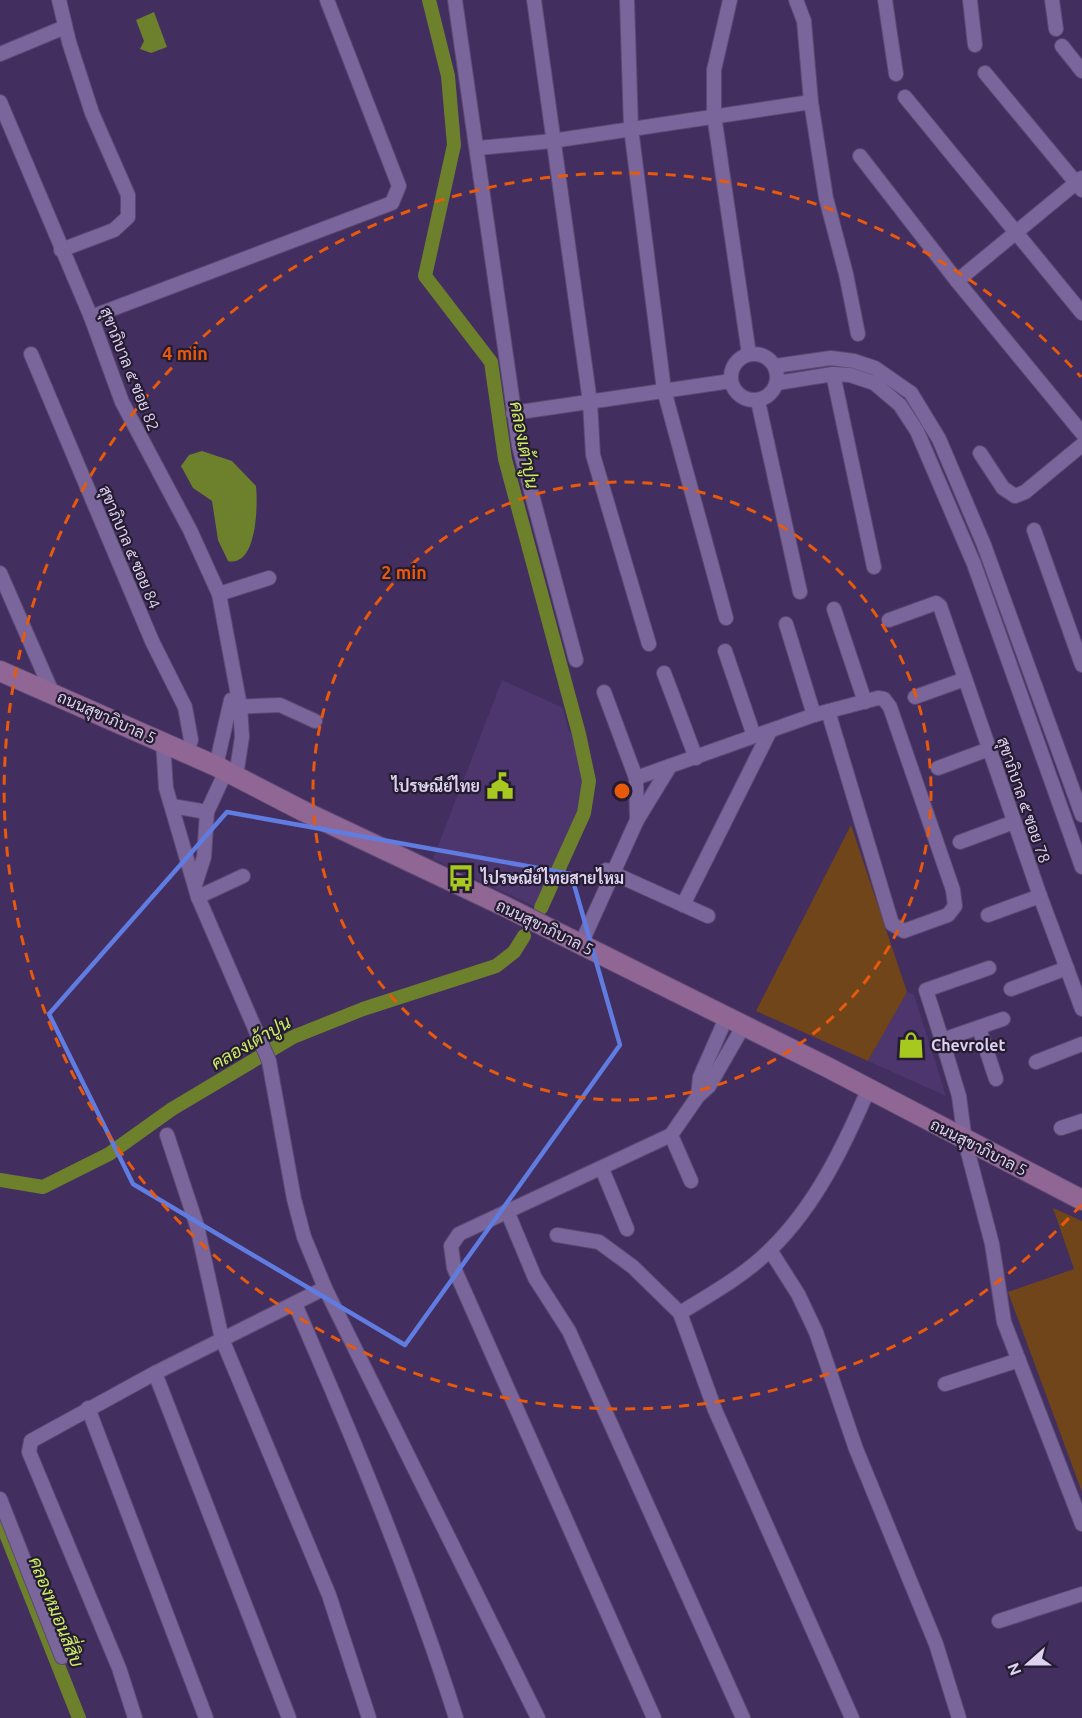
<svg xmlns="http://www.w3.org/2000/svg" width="1082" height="1718" viewBox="0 0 1082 1718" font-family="Ubuntu,Sarabun,sans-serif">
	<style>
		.built { fill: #4d366e }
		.green { fill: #71451a }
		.water { fill: #6d802c }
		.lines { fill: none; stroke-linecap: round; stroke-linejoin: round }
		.canal { stroke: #6d802c; stroke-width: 14 }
		.street-casing { stroke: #5b4973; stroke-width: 16 }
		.secondary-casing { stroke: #5b4973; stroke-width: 22 }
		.street { stroke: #7a669b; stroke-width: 14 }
		.secondary { stroke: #906794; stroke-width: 20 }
		.marked { fill: none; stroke: #607ce0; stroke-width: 4.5; stroke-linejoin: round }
		.ring { fill: none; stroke: #e8590c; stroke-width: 3; stroke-dasharray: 10 8 }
		.labels { text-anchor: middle; stroke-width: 4.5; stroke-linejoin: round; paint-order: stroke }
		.street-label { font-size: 16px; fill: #ddd2f0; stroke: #251c32 }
		.poi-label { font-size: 16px; font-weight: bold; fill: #ddd2f0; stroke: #251c32; text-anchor: start }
		.water-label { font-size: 18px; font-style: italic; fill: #ceef64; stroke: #251c32 }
		.centre { fill: #e8590c; stroke: #251c32; stroke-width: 3 }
		.ring-label { font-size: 18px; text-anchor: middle; font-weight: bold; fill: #e8590c; stroke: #251c32; stroke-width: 4.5; stroke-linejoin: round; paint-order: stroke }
	</style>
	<rect width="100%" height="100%" fill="#422e5f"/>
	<!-- built -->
	<g class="built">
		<polygon points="502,680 563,708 568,730 579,740 585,781 581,809 538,908 433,859"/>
		<polygon points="907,992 914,995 946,1096 868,1061"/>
	</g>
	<!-- green -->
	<g class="green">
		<polygon points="851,825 907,992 868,1061 756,1011"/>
		<polygon points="1053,1208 1082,1221 1082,1492 1008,1292 1074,1269"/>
	</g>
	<!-- water -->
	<g class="water">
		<polygon points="154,12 167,47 151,53 140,49 144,41 136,20"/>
		<path d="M202,451L232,461L256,486C258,505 257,568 228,561L218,540L212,501L193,488L181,466L189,455Z"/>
	</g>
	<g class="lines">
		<!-- canal -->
		<g class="canal">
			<polyline points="429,0 448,76 454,145 425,276 491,362 505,459 579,734 589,781 584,813 541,908"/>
			<polyline points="0,1180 43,1187 109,1154 172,1109 293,1037 363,1009 496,966 514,952 524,936"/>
			<polyline points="0,1519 79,1718"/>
		</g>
		<defs>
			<g id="street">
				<polyline points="59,0 69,42 92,113 128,195 128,217 114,230 61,250"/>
				<polyline points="455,0 519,446 576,660"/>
				<polyline points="534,0 590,402 593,455 649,644"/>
				<polyline points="627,0 631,128 664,390 726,618"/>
				<polyline points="730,0 714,70 714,115 749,354"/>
				<polyline points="796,0 804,21 811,102 826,198 846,274 858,334"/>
				<polyline points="885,0 896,74"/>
				<polyline points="970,0 975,45"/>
				<polyline points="1052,0 1056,29"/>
				<polyline points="1062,46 1082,71"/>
				<polyline points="0,54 65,27"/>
				<polyline points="985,73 1082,190"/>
				<polyline points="905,97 1082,313"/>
				<polyline points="0,102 91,317 122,402 190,530 219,594 240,706 242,737 236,776"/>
				<polyline points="478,148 552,141 811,102"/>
				<polyline points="860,156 957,281 1082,433"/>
				<polyline points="957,281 1082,178"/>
				<polyline points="91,317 392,203 399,186 327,0"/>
				<circle cx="754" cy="377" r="23"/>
				<polyline points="31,354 152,641 185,707 191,740 186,754"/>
				<polyline points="775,366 831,358 854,361 875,368 911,393 939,439 984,545 1082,815"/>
				<polyline points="833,374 874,567"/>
				<polyline points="777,383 833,374 850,375 874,383 900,405 917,431 974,564 1082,867"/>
				<polyline points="758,401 800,592"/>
				<polyline points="513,413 731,381"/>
				<polyline points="980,453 1003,488 1015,496 1025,492 1082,445"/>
				<polyline points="1034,530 1082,665"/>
				<polyline points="0,573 52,692"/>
				<polyline points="219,594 269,578"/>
				<polyline points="834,609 865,702"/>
				<polyline points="889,620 936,603 940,606 1040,896 1082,1009"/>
				<polyline points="786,624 814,715"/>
				<polyline points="725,651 754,736"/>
				<polyline points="664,673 696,758"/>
				<polyline points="915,697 965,679"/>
				<polyline points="230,707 280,705 315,721"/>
				<polyline points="163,742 166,788 198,897 269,1061 294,1199 304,1237 325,1288 538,1718"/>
				<polyline points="216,766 231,700"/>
				<polyline points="938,768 989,749"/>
				<polyline points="636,778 814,715 878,698 884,699 890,707 953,890 955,906 948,915 904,931 892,924 828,711"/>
				<polyline points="172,806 207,812"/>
				<polyline points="637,820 670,766"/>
				<polyline points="960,842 1014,822"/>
				<polyline points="606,870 708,916"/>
				<polyline points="195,885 204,857 207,812 226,771"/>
				<polyline points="198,897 243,876"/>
				<polyline points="683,905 770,731"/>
				<polyline points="988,915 1040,896"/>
				<polyline points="581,944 637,820 636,778 604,692"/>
				<polyline points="1011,989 1067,968"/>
				<polyline points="1003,1019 942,1040 959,1096 965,1141 992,1244 1004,1322 1082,1524"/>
				<polyline points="979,1028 996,1079"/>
				<polyline points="942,1040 926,990 989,968"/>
				<polyline points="1036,1062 1082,1044"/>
				<polyline points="698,1096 700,1077 727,1016"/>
				<polyline points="1061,1128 1082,1121"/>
				<polyline points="167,1135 197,1226 222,1339 329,1595 369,1718"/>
				<polyline points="671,1135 691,1181"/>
				<polyline points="602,1169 627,1229"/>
				<polyline points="507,1211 535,1278 569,1331 743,1718"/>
				<polyline points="557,1235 599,1242 633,1267 680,1313"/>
				<polyline points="770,1250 798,1294 816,1332 856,1449 936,1644 959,1718"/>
				<path d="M295,1304C354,1440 411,1576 456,1718"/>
				<polyline points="155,1373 289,1718"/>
				<polyline points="945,1384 1019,1360"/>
				<polyline points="88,1408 206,1718"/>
				<polyline points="0,1499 62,1657"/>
				<polyline points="999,1621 1082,1594"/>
				<polyline points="135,1718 119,1668 29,1452 31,1441 155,1373 325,1288"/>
				<polyline points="654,1718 454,1268 451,1246 459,1234 671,1135 698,1096 709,1086 744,1025"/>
				<path d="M852,1718L715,1410L680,1313C711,1294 744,1276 771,1249C816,1205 844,1146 869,1088"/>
			</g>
			<polyline id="secondary" points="0,671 216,766 303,811 504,906 827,1067 1082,1200"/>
		</defs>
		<!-- street casing -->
		<use href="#street" class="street-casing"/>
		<!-- secondary casing -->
		<use href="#secondary" class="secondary-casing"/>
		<!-- street -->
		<use href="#street" class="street"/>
		<!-- secondary -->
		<use href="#secondary" class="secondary"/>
	</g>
	<!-- marked area -->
	<path class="marked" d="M227,812L571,874L620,1045L405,1345L133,1184L49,1014Z"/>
	<!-- distance rings -->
	<g class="ring">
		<circle cx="622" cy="791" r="309"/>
		<path d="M1081 1205A618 618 0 1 1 1081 377"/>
	</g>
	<!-- icons -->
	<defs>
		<symbol id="civic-bare" viewBox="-9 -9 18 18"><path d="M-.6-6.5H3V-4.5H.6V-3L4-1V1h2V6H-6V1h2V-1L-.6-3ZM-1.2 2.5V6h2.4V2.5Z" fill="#a7c81f" stroke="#251c32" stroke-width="2.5" paint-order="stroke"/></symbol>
		<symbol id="bus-bare" viewBox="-9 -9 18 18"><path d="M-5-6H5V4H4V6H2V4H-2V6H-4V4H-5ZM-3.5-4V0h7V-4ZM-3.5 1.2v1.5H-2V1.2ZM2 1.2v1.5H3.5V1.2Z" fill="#a7c81f" stroke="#251c32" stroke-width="2.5" paint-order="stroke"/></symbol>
		<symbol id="shop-bare" viewBox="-9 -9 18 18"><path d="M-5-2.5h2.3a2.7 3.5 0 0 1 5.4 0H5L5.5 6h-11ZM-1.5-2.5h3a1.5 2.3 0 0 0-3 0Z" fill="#a7c81f" stroke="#251c32" stroke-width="2.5" paint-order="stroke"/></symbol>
	</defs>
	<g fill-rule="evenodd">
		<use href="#civic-bare" x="481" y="767" width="38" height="38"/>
		<use href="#bus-bare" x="442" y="859" width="38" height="38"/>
		<use href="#shop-bare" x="892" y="1026" width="38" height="38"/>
	</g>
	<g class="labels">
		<!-- street labels -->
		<g class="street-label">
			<text transform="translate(130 369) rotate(68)" y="6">สุขาภิบาล ๕ ซอย 82</text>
			<text transform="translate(130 547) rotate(67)" y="6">สุขาภิบาล ๕ ซอย 84</text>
			<text transform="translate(107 717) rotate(24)" y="6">ถนนสุขาภิบาล 5</text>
			<text transform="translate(1024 800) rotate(71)" y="6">สุขาภิบาล ๕ ซอย 78</text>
			<text transform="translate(545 927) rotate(26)" y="6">ถนนสุขาภิบาล 5</text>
			<text transform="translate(979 1147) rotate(27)" y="6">ถนนสุขาภิบาล 5</text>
		</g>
		<!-- poi labels -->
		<g class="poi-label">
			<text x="480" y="792" text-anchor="end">ไปรษณีย์ไทย</text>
			<text x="481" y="884">ไปรษณีย์ไทยสายไหม</text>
			<text x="931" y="1051">Chevrolet</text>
		</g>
		<!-- water labels -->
		<g class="water-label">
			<text transform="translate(524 445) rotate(79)" y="6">คลองเต้าปูน</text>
			<text transform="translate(251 1043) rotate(-30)" y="6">คลองเต้าปูน</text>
			<text transform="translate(56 1612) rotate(68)" y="6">คลองหมอนสี่สิบ</text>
		</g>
	</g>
	<circle cx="622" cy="791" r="9" class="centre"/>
	<g class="ring-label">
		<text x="185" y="360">4 min</text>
		<text x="404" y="579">2 min</text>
	</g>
	<!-- north arrow -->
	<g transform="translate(1028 1664) rotate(249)" stroke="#251c32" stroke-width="4.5" paint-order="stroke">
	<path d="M0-4.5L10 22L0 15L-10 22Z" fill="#ddd2f0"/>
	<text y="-9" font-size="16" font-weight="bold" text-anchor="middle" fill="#ddd2f0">N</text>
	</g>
</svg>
